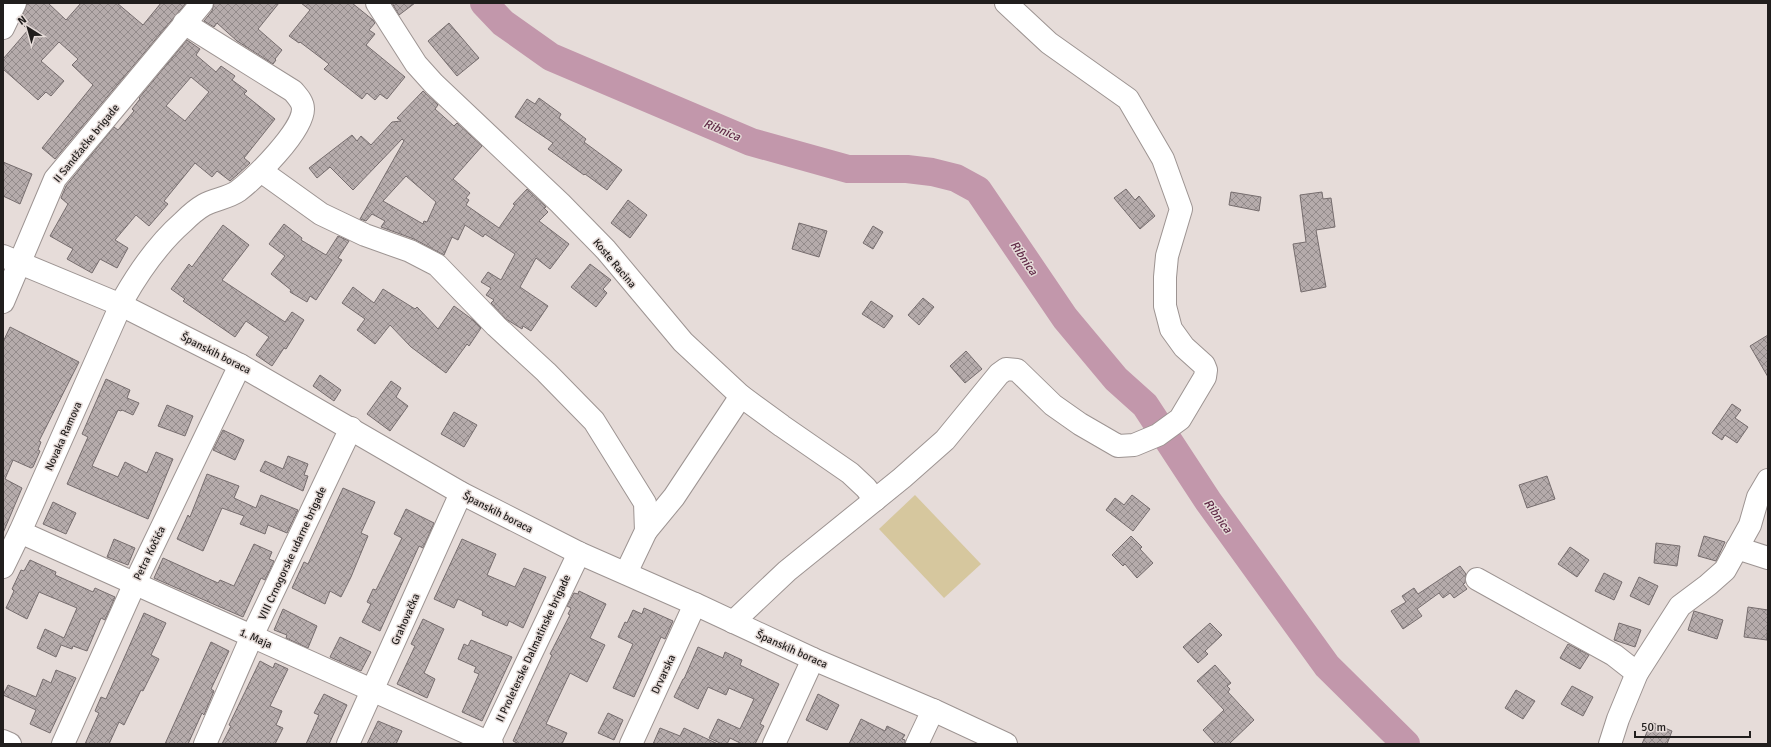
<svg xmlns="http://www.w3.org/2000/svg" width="1771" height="747" viewBox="0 0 1771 747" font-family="Signika,sans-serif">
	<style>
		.pitch { fill: #d6c79e }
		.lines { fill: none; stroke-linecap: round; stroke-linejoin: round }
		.river { stroke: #c297ab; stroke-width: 28 }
		.building { fill: url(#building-cross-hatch); stroke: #766d6e; fill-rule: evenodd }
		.minor-casing { stroke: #9d9492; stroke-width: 24 }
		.major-casing { stroke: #9d9492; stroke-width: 24 }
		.minor { stroke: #fff; stroke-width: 22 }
		.major { stroke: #fff; stroke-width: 22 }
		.labels { text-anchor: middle; stroke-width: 3; stroke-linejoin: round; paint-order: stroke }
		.street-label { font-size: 11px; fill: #211e1d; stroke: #e6dcd9 }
		.water-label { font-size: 12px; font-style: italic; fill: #602a47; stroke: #e6dcd9 }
	</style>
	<defs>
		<pattern id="building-cross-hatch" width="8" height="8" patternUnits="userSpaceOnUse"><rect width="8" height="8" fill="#b5abab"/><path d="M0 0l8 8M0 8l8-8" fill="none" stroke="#938b8b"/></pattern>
	</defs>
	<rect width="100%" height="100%" fill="#e6dcd9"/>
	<!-- pitch -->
	<polygon class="pitch" points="915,495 981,564 944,598 879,529"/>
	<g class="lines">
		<!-- river -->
		<polyline class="river" points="484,3 503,23 551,57 751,142 848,169 907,169 932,172 956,178 978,190 1065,318 1116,379 1145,405 1208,501 1327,666 1406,744"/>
	</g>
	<!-- building -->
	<g class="building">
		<polygon points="27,3 48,3 66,20 81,3 117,3 143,25 161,3 186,3 55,159 42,148 93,85 72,65 78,59 59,42 41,61 64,81 51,96 46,92 38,100 3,69 3,59 28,30 20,22"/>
		<polygon points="214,3 279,3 258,29 282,50 275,59 276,60 273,64 237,41 217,23 214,27 204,21 212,11"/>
		<polygon points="301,3 352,3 373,20 375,23 369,30 375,34 366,45 405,77 387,99 380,94 375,100 367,93 362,99 324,69 329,64 300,42 299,43 289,36 310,10"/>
		<polygon points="392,3 415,3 399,15"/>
		<polygon points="449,23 479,58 457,76 428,41"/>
		<path d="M187,40L200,49L196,55L216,72L221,66L235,76L232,80L247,91L244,94L275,119L244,158L250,163L237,175L230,181L217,171L212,177L195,163L164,201L168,204L149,226L136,215L115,240L128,248L117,268L100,259L92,273L67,259L73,249L50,236L68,204L61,198L66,186L114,127L118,130L134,111L132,109L140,99L139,98ZM191,77L209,92L185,121L166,106Z"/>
		<path d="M423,91L438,105L435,109L454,126L457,123L482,146L453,179L470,193L466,198L469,200L466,205L499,228L515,205L513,204L527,189L546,207L544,208L548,212L539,221L569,244L550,269L536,258L520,287L548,306L531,331L523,326L522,329L506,319L491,303L494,300L486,295L491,288L481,282L488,272L501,280L515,254L485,234L483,237L465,225L458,240L452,237L444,255L414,239L381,227L385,221L372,214L366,221L360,219L404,141L402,139L353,190L330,167L317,178L309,168L352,135L357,141L361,136L371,145L392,122L401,121L397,118ZM406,176L436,202L427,222L424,221L423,224L383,201Z"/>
		<polygon points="539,98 561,114 559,118 586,139 584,142 622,170 607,190 585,174 584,175 548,149 553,143 515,117 527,99 535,104"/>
		<polygon points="3,162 32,174 20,204 3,196"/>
		<polygon points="1126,189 1135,200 1139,196 1155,216 1140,229 1114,198"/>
		<polygon points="1231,192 1261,197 1259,211 1229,205"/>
		<polygon points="1322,192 1323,199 1331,198 1335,227 1316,230 1326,287 1301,292 1293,244 1306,242 1300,195"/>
		<polygon points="628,200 647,215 630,238 611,223"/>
		<polygon points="799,223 827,231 819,257 792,249"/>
		<polygon points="284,224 302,238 301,240 326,255 338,236 349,241 338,258 342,260 316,300 310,296 307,302 290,292 291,290 271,274 285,256 269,244"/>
		<polygon points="223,225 249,245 222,280 285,322 292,312 304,320 286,349 284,348 272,366 256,355 269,337 246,321 235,337 183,301 185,299 171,289 189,264 192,267"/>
		<polygon points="873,226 883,232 873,249 863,243"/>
		<polygon points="590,264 611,280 603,289 607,293 596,307 571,287"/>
		<polygon points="353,287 374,303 383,289 415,309 417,307 438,329 454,306 473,320 481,328 469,346 467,344 446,373 411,347 390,325 375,344 357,330 365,319 342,303"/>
		<polygon points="923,298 934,307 919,325 908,315"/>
		<polygon points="871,301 893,316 884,328 862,314"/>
		<polygon points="10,327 79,362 39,441 41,442 38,450 40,451 33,467 31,468 13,460 5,479 22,488 3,533 3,342"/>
		<polygon points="1768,335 1768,377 1750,346"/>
		<polygon points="966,351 982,369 965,383 950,366"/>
		<polygon points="320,375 341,390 334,401 313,386"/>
		<polygon points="106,379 130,390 127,398 139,403 133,415 122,410 121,411 118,410 92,466 118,477 125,462 147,473 156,452 173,459 148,519 67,484 88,437 82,434"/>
		<polygon points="391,381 401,388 396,397 408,406 390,431 367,414"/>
		<polygon points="1732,404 1741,410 1735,418 1748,427 1737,443 1725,435 1722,440 1712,433"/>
		<polygon points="167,405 193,416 185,436 158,426"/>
		<polygon points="454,412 477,425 464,447 441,434"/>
		<polygon points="223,430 244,440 235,460 213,450"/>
		<polygon points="288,456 308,464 304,475 308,476 303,491 260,471 265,461 283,469"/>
		<polygon points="207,474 239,486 234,498 256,508 261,495 298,510 287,533 268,525 265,534 240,524 244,516 222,508 203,551 177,539 188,515 190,517"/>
		<polygon points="1547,476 1555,499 1527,508 1519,485"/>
		<polygon points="343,488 375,502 361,533 368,536 351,577 341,597 330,591 325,604 292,588 304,562 308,564"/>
		<polygon points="1132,495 1150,509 1133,531 1106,510 1115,498 1124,505"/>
		<polygon points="53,502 76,513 66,534 43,524"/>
		<polygon points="406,509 434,523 423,548 419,546 380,631 362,622 371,604 367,602 373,589 376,590 402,538 394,534"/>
		<polygon points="1131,536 1142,547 1140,549 1153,563 1137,578 1125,564 1123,566 1112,555"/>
		<polygon points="1704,536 1725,542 1716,561 1698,556"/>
		<polygon points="114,539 135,548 128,565 107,557"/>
		<polygon points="462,539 496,554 487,575 515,587 524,568 546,577 523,628 509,621 507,626 482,615 483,611 458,599 454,608 434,599"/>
		<polygon points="1656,543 1680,546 1677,566 1654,563"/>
		<polygon points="254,544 272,552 269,559 274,561 265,580 261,578 243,617 154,578 163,558 218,583 220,580 234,586"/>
		<polygon points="1570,547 1589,560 1577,577 1558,564"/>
		<polygon points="30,560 56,572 55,575 93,592 95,588 115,597 105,620 101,618 87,651 73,646 72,649 61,645 56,657 37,648 45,629 64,638 77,608 39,592 27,619 6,608 14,591 12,589 21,570 24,571"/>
		<polygon points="1460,566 1466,574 1465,583 1463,584 1467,589 1454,598 1450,593 1443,598 1439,593 1417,609 1422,616 1403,629 1391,611 1406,602 1402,596 1414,588 1418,594"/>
		<polygon points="1604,573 1622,582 1614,600 1595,591"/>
		<polygon points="1639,577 1658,586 1649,605 1630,596"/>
		<polygon points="579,591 606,604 590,638 605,645 587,682 570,673 546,724 567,733 562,744 519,744 513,741 552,655 550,654 570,615 568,614 571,608 567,606 574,593 578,594"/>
		<polygon points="1748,607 1768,610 1767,640 1744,637"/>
		<polygon points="644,608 673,621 665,639 661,637 634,697 613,688 633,644 618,637 625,622 627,623 633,610 642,614"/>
		<polygon points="283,609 317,626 308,648 286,638 287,635 274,630"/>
		<polygon points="1694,611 1723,620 1717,639 1688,630"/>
		<polygon points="144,613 166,623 151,655 159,659 143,691 141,690 124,725 119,722 109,744 85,744 99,713 95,711 101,697 106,699"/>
		<polygon points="423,619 444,629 424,673 435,679 427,698 397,684 415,646 411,644"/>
		<polygon points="1210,623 1222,635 1205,651 1208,654 1198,663 1183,647"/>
		<polygon points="1619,623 1641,630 1635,647 1614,640"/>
		<polygon points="340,637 371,652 361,671 330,657"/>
		<polygon points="471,640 512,657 482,721 462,712 479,674 474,672 476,667 458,659 464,644 468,646"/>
		<polygon points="211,642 229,651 211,689 214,691 204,715 202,713 188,744 165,744"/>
		<polygon points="1568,644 1589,655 1580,669 1560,658"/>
		<polygon points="698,647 723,658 725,652 742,660 740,665 779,684 760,724 764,726 755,744 742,744 730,738 727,744 722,744 709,738 718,719 740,729 754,699 729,688 726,695 708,687 698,709 674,697 683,679 684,679"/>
		<polygon points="260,661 273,668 275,663 288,669 270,706 282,711 276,725 283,728 275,744 222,744 231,726 229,725"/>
		<polygon points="1215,665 1231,683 1227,686 1230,689 1228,692 1254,720 1229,744 1216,744 1203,730 1224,710 1197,681"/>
		<polygon points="56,670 76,678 50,733 30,724 36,710 3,695 8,685 36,697 43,679 51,683"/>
		<polygon points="1572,686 1593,697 1583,716 1561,704"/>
		<polygon points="1516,690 1535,701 1523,719 1505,708"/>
		<polygon points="324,694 347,705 329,744 306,744 319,715 314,713"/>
		<polygon points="818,694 839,705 827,730 806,720"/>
		<polygon points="608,713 623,720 614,740 598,733"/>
		<polygon points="861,719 885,731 887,726 905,735 902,739 905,740 905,744 849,744"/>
		<polygon points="378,721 402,731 396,744 367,744"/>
		<polygon points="1651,722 1672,731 1667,744 1642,744"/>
		<polygon points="660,728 680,736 684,728 718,744 653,744"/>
	</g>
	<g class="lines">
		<defs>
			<g id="minor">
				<polyline points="377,3 416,64 434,84 560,203 606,250 683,342 741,396 782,426 850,473 866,488 875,500"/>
				<polyline points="3,28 15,3"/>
				<polyline points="261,171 321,214 365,235 410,251 437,265 496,326 546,372 594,421 645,503 646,531 626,573"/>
				<polyline points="3,256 121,305 240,365 461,493 579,553 695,604"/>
				<polyline points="3,302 55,179 202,3"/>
				<polyline points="646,531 674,497 741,396"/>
				<polyline points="20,532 492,744"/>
				<polyline points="1737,548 1768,558"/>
				<path d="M3,567L20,532L124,298C140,270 159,243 183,222C189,216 197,209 204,205C215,199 228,198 238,191C255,178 303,131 303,109C303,102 298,97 293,91L184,23"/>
				<polyline points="1477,579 1614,655 1637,673"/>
				<polyline points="733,622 787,571 902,478 945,440 999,374 1006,369 1017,370 1053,405 1080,424 1118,446 1134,445 1158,435 1180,419 1205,377 1206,370 1204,365 1184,347 1171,329 1165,306 1165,277 1167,256 1181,209 1163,159 1128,99 1049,43 1006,3"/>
				<polyline points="3,741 10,744"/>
				<polyline points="63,744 135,583 240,365"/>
				<polyline points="205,744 252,636 351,428"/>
				<polyline points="348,744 461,493"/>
				<polyline points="488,744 579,553"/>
				<polyline points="774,744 813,659"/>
				<polyline points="917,744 933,710"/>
				<polyline points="1610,744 1618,719 1637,673 1680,606 1708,585 1725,570 1750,525 1758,497 1768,480"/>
			</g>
			<polyline id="major" points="631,744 695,604 813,659 933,710 1006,744"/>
		</defs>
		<!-- minor casing -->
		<use href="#minor" class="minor-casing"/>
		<!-- major casing -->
		<use href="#major" class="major-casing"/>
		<!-- minor -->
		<use href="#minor" class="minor"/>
		<!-- major -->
		<use href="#major" class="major"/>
	</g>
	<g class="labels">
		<!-- street labels -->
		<g class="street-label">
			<text transform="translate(86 143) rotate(-51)" y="4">II Sandžačke brigade</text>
			<text transform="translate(615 263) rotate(50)" y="4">Koste Racina</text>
			<text transform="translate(216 353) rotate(27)" y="4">Španskih boraca</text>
			<text transform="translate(63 436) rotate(-66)" y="4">Novaka Ramova</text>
			<text transform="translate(498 512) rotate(27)" y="4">Španskih boraca</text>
			<text transform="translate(149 553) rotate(-64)" y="4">Petra Kočića</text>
			<text transform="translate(292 553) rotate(-65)" y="4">VIII Crnogorske udarne brigade</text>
			<text transform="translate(405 619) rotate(-66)" y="4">Grahovačka</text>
			<text transform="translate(256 638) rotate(24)" y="4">1. Maja</text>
			<text transform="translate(533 648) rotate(-65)" y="4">II Proleterske Dalmatinske brigade</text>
			<text transform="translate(792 649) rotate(24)" y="4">Španskih boraca</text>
			<text transform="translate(663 674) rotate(-65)" y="4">Drvarska</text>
		</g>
		<!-- water labels -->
		<g class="water-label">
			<text transform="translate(722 130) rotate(23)" y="4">Ribnica</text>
			<text transform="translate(1024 258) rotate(56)" y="4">Ribnica</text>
			<text transform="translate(1218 516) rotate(54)" y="4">Ribnica</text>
		</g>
	</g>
	<!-- border -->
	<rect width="1771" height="747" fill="none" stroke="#211e1d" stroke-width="8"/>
	<!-- north arrow -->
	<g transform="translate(28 28) rotate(323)" stroke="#e6dcd9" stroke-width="3" paint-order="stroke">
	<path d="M0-3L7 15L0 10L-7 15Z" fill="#211e1d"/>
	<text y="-6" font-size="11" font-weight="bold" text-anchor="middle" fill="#211e1d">N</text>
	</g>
	<!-- scale -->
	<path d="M1635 731v6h115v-6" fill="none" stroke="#211e1d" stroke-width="2"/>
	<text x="1641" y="731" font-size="12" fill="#211e1d" stroke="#e6dcd9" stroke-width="3" paint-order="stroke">50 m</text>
</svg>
